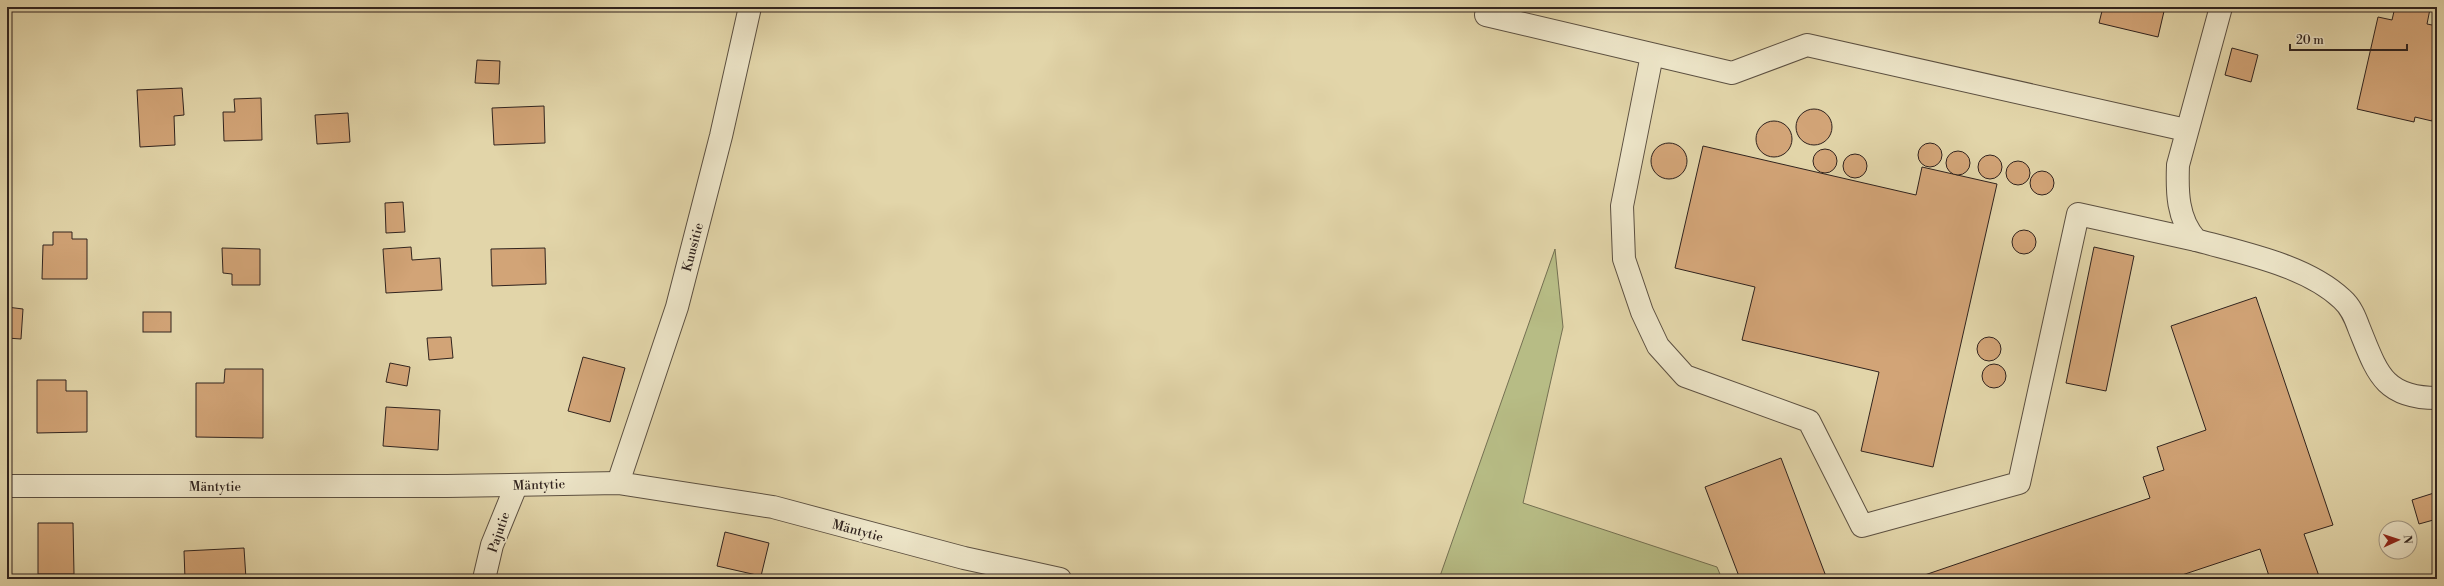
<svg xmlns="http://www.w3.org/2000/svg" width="2444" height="586" viewBox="0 0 2444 586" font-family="'Libre Bodoni',serif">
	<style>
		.green { fill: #b7bc85; stroke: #747052 }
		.building { fill: #d2a477; stroke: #30231e }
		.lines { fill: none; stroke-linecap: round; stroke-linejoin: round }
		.minor-casing { stroke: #5c5041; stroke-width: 24 }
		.minor { stroke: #ece4c7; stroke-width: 22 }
		.labels { text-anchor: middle; stroke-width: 4; stroke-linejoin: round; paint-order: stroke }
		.street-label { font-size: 13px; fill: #30231e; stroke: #ece4c7 }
	</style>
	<rect width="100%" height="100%" fill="#e2d5a9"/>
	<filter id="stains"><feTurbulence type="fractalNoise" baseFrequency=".005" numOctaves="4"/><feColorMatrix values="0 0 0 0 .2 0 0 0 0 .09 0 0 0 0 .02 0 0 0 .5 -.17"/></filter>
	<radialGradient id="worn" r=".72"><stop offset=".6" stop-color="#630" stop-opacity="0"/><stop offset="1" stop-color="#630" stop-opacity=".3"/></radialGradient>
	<!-- green -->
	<polygon class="green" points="1555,249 1563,327 1523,503 1717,567 1722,579 1439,579"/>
	<!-- building -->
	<g class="building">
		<rect x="40" y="7" width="44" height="4"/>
		<polygon points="394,7 430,7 430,9 394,10"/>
		<polygon points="2103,7 2165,7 2158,37 2099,23"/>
		<polygon points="2395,7 2430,9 2427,24 2437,26 2437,42 2433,60 2437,61 2437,97 2432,121 2415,117 2414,122 2357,109 2378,17 2392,20"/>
		<polygon points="2232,48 2258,55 2251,82 2225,75"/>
		<polygon points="477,60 500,61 499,84 475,83"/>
		<polygon points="182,88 184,115 174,116 175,145 140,147 137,90"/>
		<polygon points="261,98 262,140 224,141 223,112 235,112 234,99"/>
		<polygon points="544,106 545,143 494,145 492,108"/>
		<circle cx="1814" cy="127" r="18"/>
		<polygon points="348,113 350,142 317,144 315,115"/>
		<circle cx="1774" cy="139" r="18"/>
		<circle cx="1669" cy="161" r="18"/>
		<circle cx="1930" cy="155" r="12"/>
		<polygon points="1703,146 1916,195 1922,167 1997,184 1933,467 1861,451 1879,372 1742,340 1755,287 1675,268"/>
		<circle cx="1825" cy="161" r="12"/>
		<circle cx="1958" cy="163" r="12"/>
		<circle cx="1855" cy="166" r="12"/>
		<circle cx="1990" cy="167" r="12"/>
		<circle cx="2018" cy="173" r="12"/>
		<circle cx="2042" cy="183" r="12"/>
		<polygon points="403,202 405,232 386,233 385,203"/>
		<circle cx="2024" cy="242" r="12"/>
		<polygon points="53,232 72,232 72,239 87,239 87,279 42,279 43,245 53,245"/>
		<polygon points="411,247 412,260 440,258 442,290 386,293 383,249"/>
		<polygon points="2094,247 2134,256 2106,391 2066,383"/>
		<polygon points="222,248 260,249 260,285 232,285 232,274 223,273"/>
		<polygon points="545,248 546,284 492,286 491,249"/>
		<polygon points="2256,297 2333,525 2304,534 2320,579 2270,579 2260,549 2170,579 1913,579 2150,498 2143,477 2164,470 2157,447 2206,430 2171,326"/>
		<polygon points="7,307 23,309 21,339 7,338"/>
		<rect x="143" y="312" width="28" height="20"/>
		<polygon points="451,337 453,358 429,360 427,338"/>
		<circle cx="1989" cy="349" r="12"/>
		<polygon points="583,357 625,368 610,422 568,411"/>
		<polygon points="390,363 410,367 407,386 386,382"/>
		<circle cx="1994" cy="376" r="12"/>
		<polygon points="225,369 263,369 263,438 196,437 196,383 224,383"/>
		<polygon points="37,380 66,380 66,391 87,391 87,432 37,433"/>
		<polygon points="386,407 440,410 438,450 383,446"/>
		<polygon points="1781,458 1827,579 1740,579 1705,487"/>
		<polygon points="2437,492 2437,519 2419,524 2412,500"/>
		<polygon points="38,523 73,523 74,574 38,574"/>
		<polygon points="725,532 769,543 761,576 717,566"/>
		<polygon points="244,548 246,579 185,579 184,551"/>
	</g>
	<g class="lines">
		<defs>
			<g id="minor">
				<path d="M2221,7L2178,165C2177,191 2177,219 2196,240C2242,253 2306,265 2342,299C2351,307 2355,317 2359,328C2377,372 2383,398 2437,398"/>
				<polyline points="1486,15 1732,73 1807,45 2186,130"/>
				<polyline points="1652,55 1622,206 1624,259 1642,312 1658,346 1685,376 1809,421 1862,526 2019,483 2078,214 2196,240"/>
				<polyline points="618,483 677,307 721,136 750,7"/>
				<polyline points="7,486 447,486 618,483 773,507 964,558 1060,579"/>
				<polyline points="484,579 492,545 516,486"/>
			</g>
		</defs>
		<!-- minor casing -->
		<use href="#minor" class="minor-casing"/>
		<!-- minor -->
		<use href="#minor" class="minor"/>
	</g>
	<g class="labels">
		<!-- street labels -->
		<g class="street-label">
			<text transform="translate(692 247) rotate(-75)" y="5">Kuusitie</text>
			<text transform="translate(539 484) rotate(-2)" y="5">Mäntytie</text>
			<text x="215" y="491">Mäntytie</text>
			<text transform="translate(858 530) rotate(15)" y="5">Mäntytie</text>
			<text transform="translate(498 532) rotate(-71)" y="5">Pajutie</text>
		</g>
	</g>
	<!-- margin -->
	<rect width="2444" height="586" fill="none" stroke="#e2d5a9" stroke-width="24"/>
	<rect x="8" y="8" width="2428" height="570" fill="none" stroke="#30231e" stroke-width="2"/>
	<rect x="12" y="12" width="2420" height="562" fill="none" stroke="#30231e"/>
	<!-- north arrow -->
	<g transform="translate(2398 540) rotate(87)"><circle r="19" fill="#ece4c7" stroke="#a19783"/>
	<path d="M0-3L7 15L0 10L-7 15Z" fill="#8f2418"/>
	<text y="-6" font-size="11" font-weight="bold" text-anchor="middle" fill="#30231e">N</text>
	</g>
	<!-- scale -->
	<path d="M2290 44v6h117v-6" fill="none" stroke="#30231e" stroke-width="2"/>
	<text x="2296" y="44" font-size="12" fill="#30231e" stroke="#ece4c7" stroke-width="3" paint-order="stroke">20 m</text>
	<rect width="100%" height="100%" filter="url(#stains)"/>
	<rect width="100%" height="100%" fill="url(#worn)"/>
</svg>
